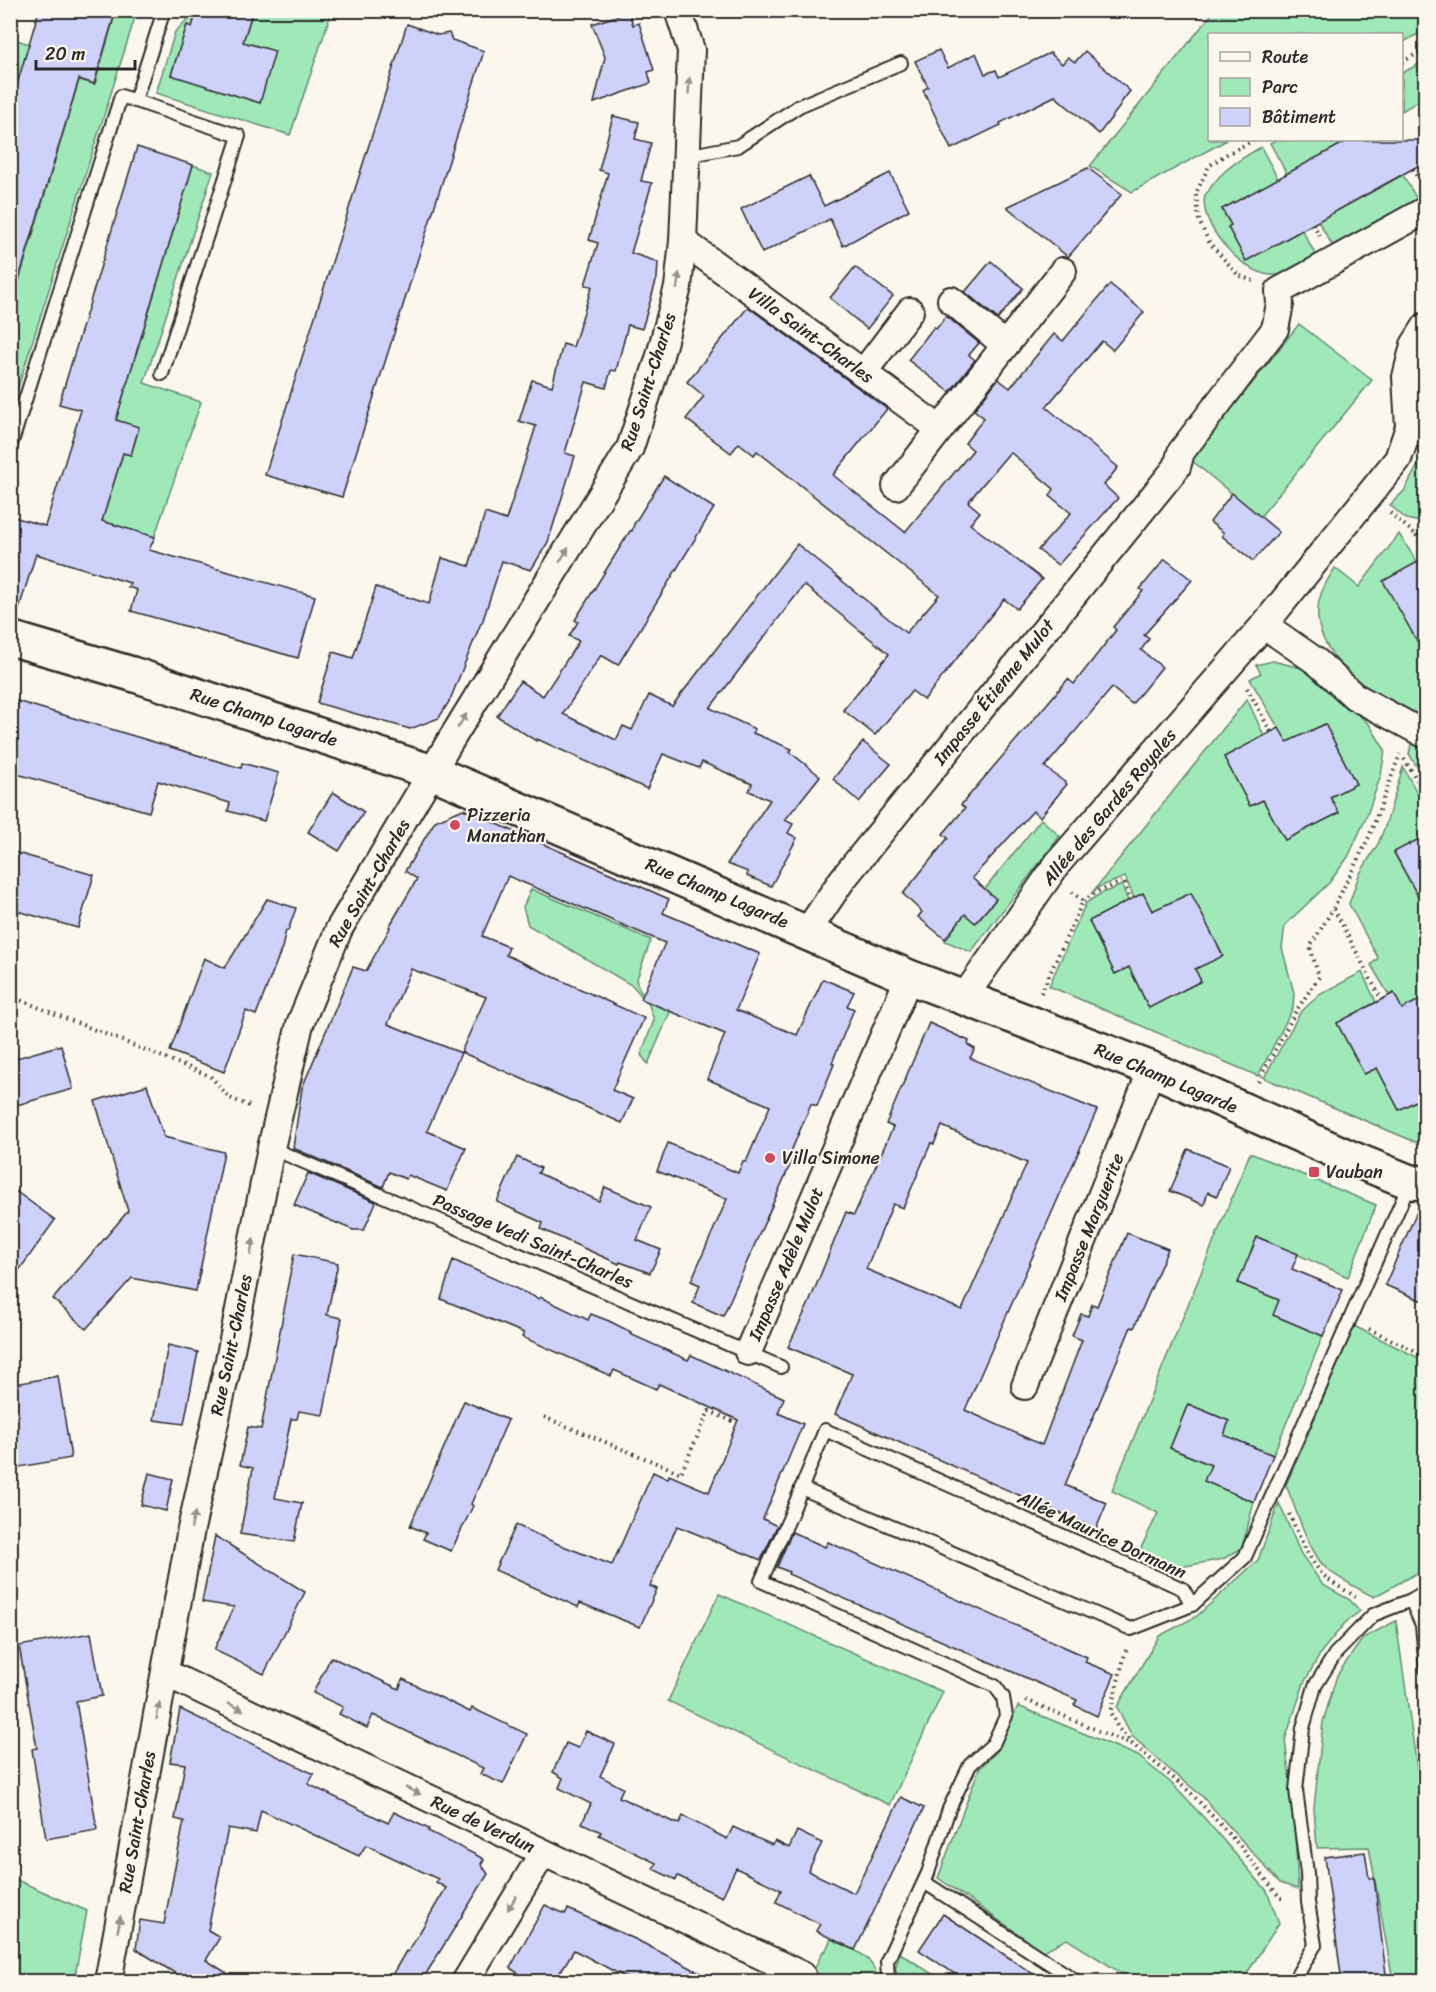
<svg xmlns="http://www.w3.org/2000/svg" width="1436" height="1992" viewBox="0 0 1436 1992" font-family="Sriracha,sans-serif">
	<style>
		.green { fill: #9fe9b8; stroke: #658a72; stroke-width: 1.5 }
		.building { fill: #ced1fa; stroke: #2b2b2b; stroke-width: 1.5; fill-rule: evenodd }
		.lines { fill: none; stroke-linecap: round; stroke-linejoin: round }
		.service-casing { stroke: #2b2b2b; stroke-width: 16 }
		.minor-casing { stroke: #2b2b2b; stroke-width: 30 }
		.secondary-casing { stroke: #2b2b2b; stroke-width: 38 }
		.path { stroke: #2b2b2b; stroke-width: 4; stroke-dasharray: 1.5 4.5; stroke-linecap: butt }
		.service { stroke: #fbf7ec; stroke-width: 12 }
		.minor { stroke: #fbf7ec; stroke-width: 26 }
		.secondary { stroke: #fbf7ec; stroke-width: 33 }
		.oneway { fill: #93918c }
		.poi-dot { fill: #d1495b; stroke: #fbf7ec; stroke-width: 2 }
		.labels { text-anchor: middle; stroke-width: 4.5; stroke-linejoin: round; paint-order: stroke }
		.street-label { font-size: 18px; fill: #2b2b2b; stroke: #fbf7ec }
		.poi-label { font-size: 18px; fill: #2b2b2b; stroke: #fbf7ec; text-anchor: start }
	</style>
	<rect width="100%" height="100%" fill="#fbf7ec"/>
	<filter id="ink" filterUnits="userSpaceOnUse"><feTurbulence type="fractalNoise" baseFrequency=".0167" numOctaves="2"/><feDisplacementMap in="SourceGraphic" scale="12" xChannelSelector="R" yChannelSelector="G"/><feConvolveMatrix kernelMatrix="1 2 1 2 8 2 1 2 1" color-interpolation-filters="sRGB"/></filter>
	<g filter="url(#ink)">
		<!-- green -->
		<g class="green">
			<polygon points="1215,10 1425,11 1425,30 1402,43 1402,34 1210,34 1210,140 1227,140 1132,192 1090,166"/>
			<polygon points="116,11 137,11 14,400 11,399 11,308 79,80 95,84"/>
			<polygon points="196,11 192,27 187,25 171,75 243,42 253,11 332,11 290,135 156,93 175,32"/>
			<polygon points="11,38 29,44 13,101 11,100"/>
			<polygon points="1425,61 1425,97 1402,111 1402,73"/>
			<polygon points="1276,140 1349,140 1287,174 1270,143"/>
			<path d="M1261,147L1278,179L1222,210L1231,225L1228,227L1246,261L1302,230L1318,259C1303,267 1289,276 1271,275C1242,273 1198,225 1205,195C1206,194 1210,189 1211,187C1224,168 1241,159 1261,147Z"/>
			<polygon points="193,165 213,172 144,383 201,402 154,538 102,521 123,453 131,455 139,428 116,420"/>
			<polygon points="1403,175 1418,201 1334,248 1318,221"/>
			<polygon points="1299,324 1372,380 1260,517 1191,460"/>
			<polygon points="1425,452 1426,523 1425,523 1406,519 1390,505 1404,491"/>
			<path d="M1399,534L1417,562L1424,627L1425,630V726C1384,704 1307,657 1319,601C1322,588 1328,579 1335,568L1359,587Z"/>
			<polygon points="1273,661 1305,669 1369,724 1385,750 1381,775 1366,818 1348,857 1329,883 1285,925 1282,948 1294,993 1293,1008 1258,1076 1049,986 1086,903 1100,894 1122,885 1128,901 1089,921 1115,974 1129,967 1148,1007 1200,982 1195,969 1222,956 1156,921 1143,893 1134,898 1125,877 1099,887 1091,894 1247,699 1264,736 1224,757 1250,806 1263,800 1285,840 1339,813 1330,797 1356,784 1325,724 1298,737 1293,753 1250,679 1261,673 1256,665"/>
			<polygon points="1412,742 1425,747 1425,780 1409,754"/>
			<polygon points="1403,767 1425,807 1425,836 1394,853 1422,903 1425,901 1425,997 1412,1004 1417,1014 1407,1019 1394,993 1389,995 1371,965 1378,958 1349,904 1359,875 1378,844 1386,824"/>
			<polygon points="1041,819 1060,836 971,952 945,941 965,913 976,923 996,899 985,889"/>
			<polygon points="531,889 651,940 636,981 641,992 673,1005 648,1064 641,1055 654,1020 649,1005 633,986 528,925 523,907"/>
			<polygon points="1362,972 1376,1002 1337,1023 1364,1074 1377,1068 1399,1110 1425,1096 1425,1146 1264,1078 1300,1013 1319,995"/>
			<polygon points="1250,1153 1376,1205 1348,1277 1258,1237 1238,1283 1279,1300 1274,1315 1323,1336 1273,1455 1224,1435 1229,1421 1188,1404 1170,1448 1211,1465 1205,1481 1254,1502 1242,1548 1223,1559 1175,1568 1139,1552 1158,1513 1112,1491"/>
			<path d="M1354,1326L1425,1361V1572L1415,1574L1374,1597C1359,1589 1334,1577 1323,1565C1308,1548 1295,1507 1286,1485Z"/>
			<polygon points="1279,1503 1301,1554 1323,1585 1350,1600 1360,1611 1344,1624 1322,1651 1304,1683 1285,1740 1294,1814 1298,1889 1280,1883 1201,1795 1170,1770 1132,1736 1117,1707 1159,1636 1197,1616 1258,1560"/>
			<polygon points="719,1594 943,1692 890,1805 668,1701"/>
			<polygon points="1396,1621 1425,1825 1425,1981 1393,1981 1369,1847 1317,1848 1314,1808 1323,1722 1337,1675 1363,1638"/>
			<polygon points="1018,1706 1138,1756 1170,1782 1206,1820 1267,1891 1279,1923 1242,1981 1134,1981 1067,1939 1043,1951 938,1878 979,1769 998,1750"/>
			<polygon points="10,1877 87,1911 74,1981 11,1981"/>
			<path d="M831,1939C851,1949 873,1954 877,1978L873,1981L826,1982L811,1976L823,1951L825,1952Z"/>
			<polygon points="900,1953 943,1981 901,1981 895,1968"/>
		</g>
		<!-- building -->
		<g class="building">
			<polygon points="39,10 116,10 94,84 79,79 17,285 10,284 10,108"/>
			<polygon points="197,10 253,10 243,42 275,51 260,103 171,75 187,25 192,27"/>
			<polygon points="629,12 633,25 639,23 654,70 648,72 651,83 594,103 605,57 592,24"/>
			<polygon points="407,24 438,35 449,33 452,40 484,51 342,497 265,475"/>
			<polygon points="939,50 948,68 976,53 985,74 996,70 999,77 1050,53 1062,64 1068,57 1075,62 1085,51 1130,91 1120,104 1121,105 1099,134 1055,96 1000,123 1001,125 951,149 923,90 928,87 915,61"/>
			<polygon points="613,116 639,122 635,139 651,143 641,181 652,183 631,253 658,262 657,278 642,329 628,325 616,371 611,370 606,388 586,382 565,453 575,456 548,542 531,570 502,561 482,623 481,623 450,700 439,718 410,729 317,703 333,652 353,658 376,587 429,604 442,558 469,566 485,513 506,520 536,426 519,421 532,380 552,386 563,344 573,347 592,286 585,285 598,243 589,240 608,173 599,170"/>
			<polygon points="1349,140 1425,140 1425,162 1246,261 1228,227 1231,225 1222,209"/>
			<polygon points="137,147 193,165 116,420 139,427 131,455 123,453 102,521 155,537 149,550 315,596 298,658 131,611 137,590 128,587 130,583 36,554 17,615 10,615 10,516 45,526 81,410 59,404"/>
			<polygon points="1088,168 1122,194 1068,257 1007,207"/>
			<polygon points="890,173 909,210 843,246 830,219 762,253 741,209 809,176 824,206"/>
			<polygon points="991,261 1023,288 998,319 965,292"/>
			<polygon points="855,267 893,296 867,329 830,298"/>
			<polygon points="1110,284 1144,312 1113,350 1102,341 1046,407 1118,467 1104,485 1118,498 1058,565 1038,550 1071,513 1050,496 1054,489 1010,452 968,502 980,512 970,524 1042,579 1017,609 1004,599 924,700 912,691 875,735 843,710 889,654 804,585 710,708 755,729 753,733 792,749 790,752 820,776 785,820 793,824 788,833 797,838 771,886 747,876 748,872 727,864 770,800 749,791 752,784 702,762 699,768 663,754 647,789 537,739 536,741 497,716 520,681 543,696 579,641 569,636 578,622 575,620 630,531 632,531 634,524 664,476 714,508 618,665 601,655 563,714 616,740 623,726 632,730 649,695 672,706 797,544 906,633 939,595 757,451 754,455 739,443 731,453 686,419 704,396 687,382 748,307 887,409 833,475 905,532 973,450 965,443 984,418 974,410 998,379 1010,388 1054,334 1063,341"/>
			<polygon points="946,316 979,343 969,355 975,360 950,392 908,360 934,327 936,329"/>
			<polygon points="1232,493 1279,532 1253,561 1222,536 1224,533 1210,522"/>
			<polygon points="1425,558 1425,655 1383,581"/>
			<polygon points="1165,559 1192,580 1144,635 1149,639 1141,650 1162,667 1132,704 1112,688 1045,767 1067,784 1040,817 1033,811 972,878 996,899 975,923 965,914 945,939 918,917 922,912 903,894 948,838 943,834 965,808 961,805 1068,679 1074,684 1116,630 1113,627 1143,591 1140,589"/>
			<polygon points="10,699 241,768 242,763 279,773 264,821 228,811 230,803 158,781 149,812 10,772"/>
			<polygon points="1325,724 1356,784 1330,797 1339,813 1285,840 1263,800 1250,806 1224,757 1279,728 1287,742"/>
			<polygon points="863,742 891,764 859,802 833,779"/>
			<polygon points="333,792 364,812 339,851 308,832"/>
			<polygon points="463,809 669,899 663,913 760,954 736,1010 797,1035 823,979 854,992 847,1006 854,1009 832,1063 834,1064 817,1106 811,1104 790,1154 794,1156 723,1316 693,1303 700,1285 691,1281 727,1199 657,1171 668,1143 738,1173 743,1161 746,1162 770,1106 707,1079 725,1034 641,999 665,943 508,876 482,936 509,947 506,955 644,1018 612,1090 633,1099 622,1123 461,1052 486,997 411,969 388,1024 461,1053 427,1131 466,1148 447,1191 408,1175 406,1179 389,1172 383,1187 293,1148 302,1088 353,967 366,971 390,928 389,927 417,879 405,871 435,821"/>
			<polygon points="1425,836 1425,909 1394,852"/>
			<polygon points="10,851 94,875 78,928 10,909"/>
			<polygon points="1143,893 1152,911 1191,893 1223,956 1195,969 1201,981 1149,1008 1129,967 1115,974 1089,921"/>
			<polygon points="267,899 296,908 288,931 286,930 282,948 256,1015 246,1011 224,1072 170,1051 204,958 225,968"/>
			<polygon points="1394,993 1402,1009 1425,997 1425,1096 1399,1110 1377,1068 1364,1074 1337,1023"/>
			<path d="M929,1023L969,1041L968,1045L975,1049L970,1058L1097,1110L965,1410L1042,1445L1082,1340L1072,1336L1081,1314L1088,1316L1092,1304L1097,1306L1127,1233L1168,1249L1134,1328L1131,1327L1065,1485L1107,1503L1096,1529L835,1414L852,1374L788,1347L809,1303L846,1212L854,1215L893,1127L886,1124ZM942,1126L1027,1163L962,1310L866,1269L893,1204L903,1208L931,1143L934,1144Z"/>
			<polygon points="61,1045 73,1089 10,1107 10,1060"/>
			<polygon points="147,1085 164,1137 224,1152 196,1291 132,1278 86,1329 53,1299 128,1211 95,1101"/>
			<polygon points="1188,1149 1229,1166 1217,1196 1208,1192 1204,1205 1170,1191"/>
			<polygon points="517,1157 541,1168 538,1173 599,1201 605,1187 651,1207 637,1240 661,1250 650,1273 620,1262 619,1264 541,1229 543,1223 497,1202"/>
			<polygon points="308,1173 376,1202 364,1230 353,1230 294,1205"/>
			<polygon points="10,1187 55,1220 10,1283"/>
			<polygon points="1421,1202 1425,1202 1425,1302 1385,1285"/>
			<polygon points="1257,1237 1298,1254 1292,1269 1343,1290 1323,1336 1273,1315 1279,1300 1238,1283"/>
			<polygon points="294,1254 338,1263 327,1315 342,1318 323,1415 299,1411 297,1419 291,1419 275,1498 302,1503 294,1542 240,1534 253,1468 240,1465 248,1427 261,1429 287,1295 286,1294"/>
			<polygon points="453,1260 539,1299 540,1297 588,1320 591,1314 609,1321 631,1332 630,1334 688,1360 691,1355 784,1398 778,1413 803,1424 763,1519 777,1526 761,1560 677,1526 650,1586 657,1589 640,1627 580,1603 578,1607 495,1570 516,1525 558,1544 612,1565 653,1472 668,1479 669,1475 709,1492 738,1420 659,1384 656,1389 614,1370 611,1376 522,1337 524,1333 441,1299"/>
			<polygon points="168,1345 198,1352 184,1424 154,1420"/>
			<polygon points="58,1376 71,1458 14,1468 10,1444 10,1385"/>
			<polygon points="464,1401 508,1420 471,1504 473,1506 451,1551 423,1539 426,1533 410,1526"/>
			<polygon points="1188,1404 1229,1421 1224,1435 1273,1455 1254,1502 1204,1481 1211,1465 1170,1448"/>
			<polygon points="149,1473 173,1479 166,1511 141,1505"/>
			<polygon points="792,1532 825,1547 828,1542 1087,1657 1085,1662 1115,1674 1097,1716 1074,1705 1077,1700 788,1574 789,1572 777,1567"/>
			<polygon points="215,1536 305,1592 264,1674 214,1650 234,1607 202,1602"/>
			<polygon points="91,1633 102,1696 76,1701 97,1830 46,1839 32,1749 37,1748 19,1646"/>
			<polygon points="331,1657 399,1689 403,1679 470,1712 472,1708 527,1734 503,1784 480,1774 483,1768 373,1715 367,1728 339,1714 343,1707 313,1693"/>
			<polygon points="180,1709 314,1774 308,1784 388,1823 394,1812 429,1829 428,1831 484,1859 481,1864 488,1874 421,1982 388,1982 406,1951 408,1952 446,1888 436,1882 438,1879 366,1845 359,1856 261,1810 256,1833 228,1828 208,1930 220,1937 206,1960 241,1982 189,1982 136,1949 140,1920 164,1924 184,1821 175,1819 185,1764 170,1762"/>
			<polygon points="586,1731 615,1744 600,1776 623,1788 619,1797 675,1823 675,1822 679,1824 683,1816 727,1839 733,1827 772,1845 775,1841 789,1848 797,1831 822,1843 808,1871 854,1893 901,1797 924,1808 855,1950 816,1931 820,1924 776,1902 781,1890 736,1868 722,1897 678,1876 676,1880 653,1869 656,1863 599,1835 601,1832 582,1823 591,1804 559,1788 563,1778 553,1772 566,1743 578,1748"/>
			<polygon points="1365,1852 1369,1878 1374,1878 1387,1982 1342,1982 1325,1857"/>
			<polygon points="545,1905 565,1914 568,1909 637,1940 718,1982 634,1982 574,1950 554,1982 532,1982 510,1968"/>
			<polygon points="943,1914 1008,1957 1045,1982 967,1982 919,1950"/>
		</g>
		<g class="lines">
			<defs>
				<g id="service">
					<polyline points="135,101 164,10"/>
					<polyline points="686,156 738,146 799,106 901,63"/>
					<polyline points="10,448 121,96 239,136 162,374"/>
					<polyline points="271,1148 781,1367"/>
					<polyline points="801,1488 1131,1629 1192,1605 1245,1557 1410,1183"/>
					<polyline points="1411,1600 1422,1625 1426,1669"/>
					<polyline points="924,1882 1078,1982"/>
					<polyline points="890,1982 888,1978 887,1961 928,1873 949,1809 970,1765 993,1744 1006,1716 1003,1697 995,1686 761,1581 789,1519 825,1430 1183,1589 1192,1605"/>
					<polyline points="1293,1982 1315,1945 1308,1902 1307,1873 1296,1790 1303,1728 1315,1686 1335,1654 1373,1615 1411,1600 1426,1591"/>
				</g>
				<g id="minor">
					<polyline points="683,241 940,429"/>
					<polyline points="951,300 1005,345"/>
					<polyline points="863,373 910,311"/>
					<polyline points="896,486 1063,271"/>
					<polyline points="1264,625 1317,662 1354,696 1426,735"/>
					<polyline points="807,932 842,880 1177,467 1181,452 1275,329 1280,304 1279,291 1426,210"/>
					<polyline points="964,997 1058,863 1264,625 1398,459 1409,427 1406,377 1414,345 1426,326"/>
					<polyline points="748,1352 909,977"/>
					<polyline points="1025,1386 1152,1069"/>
					<polyline points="165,1673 802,1975"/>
					<polyline points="108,1982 191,1529 229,1360 271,1148 300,1024 339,929 449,743 630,448 659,359 678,287 683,241 691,50 678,10"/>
					<polyline points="465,1982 543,1853"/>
				</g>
				<polyline id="secondary" points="10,638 132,674 432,772 909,977 1152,1069 1351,1158 1410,1182 1426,1183"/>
			</defs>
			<!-- service casing -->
			<use href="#service" class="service-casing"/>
			<!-- minor casing -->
			<use href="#minor" class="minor-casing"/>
			<!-- secondary casing -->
			<use href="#secondary" class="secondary-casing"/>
			<!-- path -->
			<g class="path">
				<polyline points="1402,62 1426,49"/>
				<polyline points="1413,169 1420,182"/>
				<polyline points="1313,224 1320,236"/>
				<polyline points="1253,281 1238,275 1209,242 1199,221 1196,193 1209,166 1225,155 1254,140"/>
				<polyline points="1390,513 1415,534 1426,535"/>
				<polyline points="1416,535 1426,548"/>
				<polyline points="1247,688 1271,732"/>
				<polyline points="1404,759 1426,794"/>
				<polyline points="1083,901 1099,891 1124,881 1130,900"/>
				<polyline points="1334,909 1381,999"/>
				<polyline points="1041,993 1083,901 1072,892"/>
				<polyline points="10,996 210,1076 230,1098 252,1107"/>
				<polyline points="1258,1082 1296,1011 1319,977 1310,947 1333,909 1369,837 1400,754"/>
				<polyline points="1369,1329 1426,1356"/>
				<polyline points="544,1417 681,1473 709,1411 734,1422"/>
				<path d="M1289,1514C1300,1536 1309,1564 1329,1580C1338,1587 1349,1592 1358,1598"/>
				<polyline points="1126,1650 1110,1712 1118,1728 1135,1746 1191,1793 1241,1847 1280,1898 1285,1899"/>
				<polyline points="1026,1700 1132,1745"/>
			</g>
			<!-- service -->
			<use href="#service" class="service"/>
			<!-- minor -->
			<use href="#minor" class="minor"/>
			<!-- secondary -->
			<use href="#secondary" class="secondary"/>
		</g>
		<!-- one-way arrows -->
		<defs><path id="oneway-solid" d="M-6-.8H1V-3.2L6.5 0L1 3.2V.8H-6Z" transform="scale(1.5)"/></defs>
		<g class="oneway">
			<use href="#oneway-solid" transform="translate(689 86) rotate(-87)"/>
			<use href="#oneway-solid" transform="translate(678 281) rotate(-82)"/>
			<use href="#oneway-solid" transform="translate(564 555) rotate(-58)"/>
			<use href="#oneway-solid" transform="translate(462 721) rotate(-58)"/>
			<use href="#oneway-solid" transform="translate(252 1247) rotate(-79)"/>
			<use href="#oneway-solid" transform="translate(193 1520) rotate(-77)"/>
			<use href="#oneway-solid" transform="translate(236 1707) rotate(25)"/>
			<use href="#oneway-solid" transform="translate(158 1711) rotate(-80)"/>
			<use href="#oneway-solid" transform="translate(413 1791) rotate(25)"/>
			<use href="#oneway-solid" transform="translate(512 1903) rotate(121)"/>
			<use href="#oneway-solid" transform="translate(119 1924) rotate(-80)"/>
		</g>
	</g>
	<!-- markers -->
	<g class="poi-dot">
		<circle cx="455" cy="825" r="6"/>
		<circle cx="770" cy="1158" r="6"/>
		<rect x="1308" y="1166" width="12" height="12" rx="3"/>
	</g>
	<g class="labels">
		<!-- street labels -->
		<g class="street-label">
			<text transform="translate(811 335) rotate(36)" y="6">Villa Saint-Charles</text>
			<text transform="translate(648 382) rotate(-72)" y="6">Rue Saint-Charles</text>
			<text transform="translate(994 692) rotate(-51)" y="6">Impasse Étienne Mulot</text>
			<text transform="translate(264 717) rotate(18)" y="6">Rue Champ Lagarde</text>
			<text transform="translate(1109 807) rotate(-50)" y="6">Allée des Gardes Royales</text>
			<text transform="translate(369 883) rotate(-60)" y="6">Rue Saint-Charles</text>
			<text transform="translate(717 893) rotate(23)" y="6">Rue Champ Lagarde</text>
			<text transform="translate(1166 1078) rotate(23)" y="6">Rue Champ Lagarde</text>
			<text transform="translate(1089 1227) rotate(-68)" y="6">Impasse Marguerite</text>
			<text transform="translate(533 1241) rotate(23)" y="6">Passage Vedi Saint-Charles</text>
			<text transform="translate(786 1264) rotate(-67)" y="6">Impasse Adèle Mulot</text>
			<text transform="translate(231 1345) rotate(-78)" y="6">Rue Saint-Charles</text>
			<text transform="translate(1102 1535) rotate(25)" y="6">Allée Maurice Dormann</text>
			<text transform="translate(137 1822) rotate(-80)" y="6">Rue Saint-Charles</text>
			<text transform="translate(483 1824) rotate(25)" y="6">Rue de Verdun</text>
		</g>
		<!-- poi labels -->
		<g class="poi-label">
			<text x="467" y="821">Pizzeria<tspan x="467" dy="21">Manathan</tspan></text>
			<text x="782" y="1164">Villa Simone</text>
			<text x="1326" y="1178">Vauban</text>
		</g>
	</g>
	<!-- margin -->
	<rect width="1436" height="1992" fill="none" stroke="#fbf7ec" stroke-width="36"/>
	<rect x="18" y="18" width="1400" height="1956" fill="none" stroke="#2b2b2b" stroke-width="2" filter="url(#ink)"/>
	<!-- legend -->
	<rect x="1208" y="33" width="195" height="108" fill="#fbf7ec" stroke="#a8a59f" stroke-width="1.5"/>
	<rect x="1220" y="52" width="30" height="9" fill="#fbf7ec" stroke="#a8a59f" stroke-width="1.5"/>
	<text x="1262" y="63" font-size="18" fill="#2b2b2b">Route</text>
	<rect x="1220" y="78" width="30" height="18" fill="#9fe9b8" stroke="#a8a59f" stroke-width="1.5"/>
	<text x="1262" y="93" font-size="18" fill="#2b2b2b">Parc</text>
	<rect x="1220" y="108" width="30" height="18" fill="#ced1fa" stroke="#a8a59f" stroke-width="1.5"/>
	<text x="1262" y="123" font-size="18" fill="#2b2b2b">Bâtiment</text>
	<!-- scale -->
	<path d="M36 60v9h99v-9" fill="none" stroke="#2b2b2b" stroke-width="3"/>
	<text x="45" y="60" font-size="18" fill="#2b2b2b" stroke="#fbf7ec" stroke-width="4.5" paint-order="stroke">20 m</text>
</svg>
